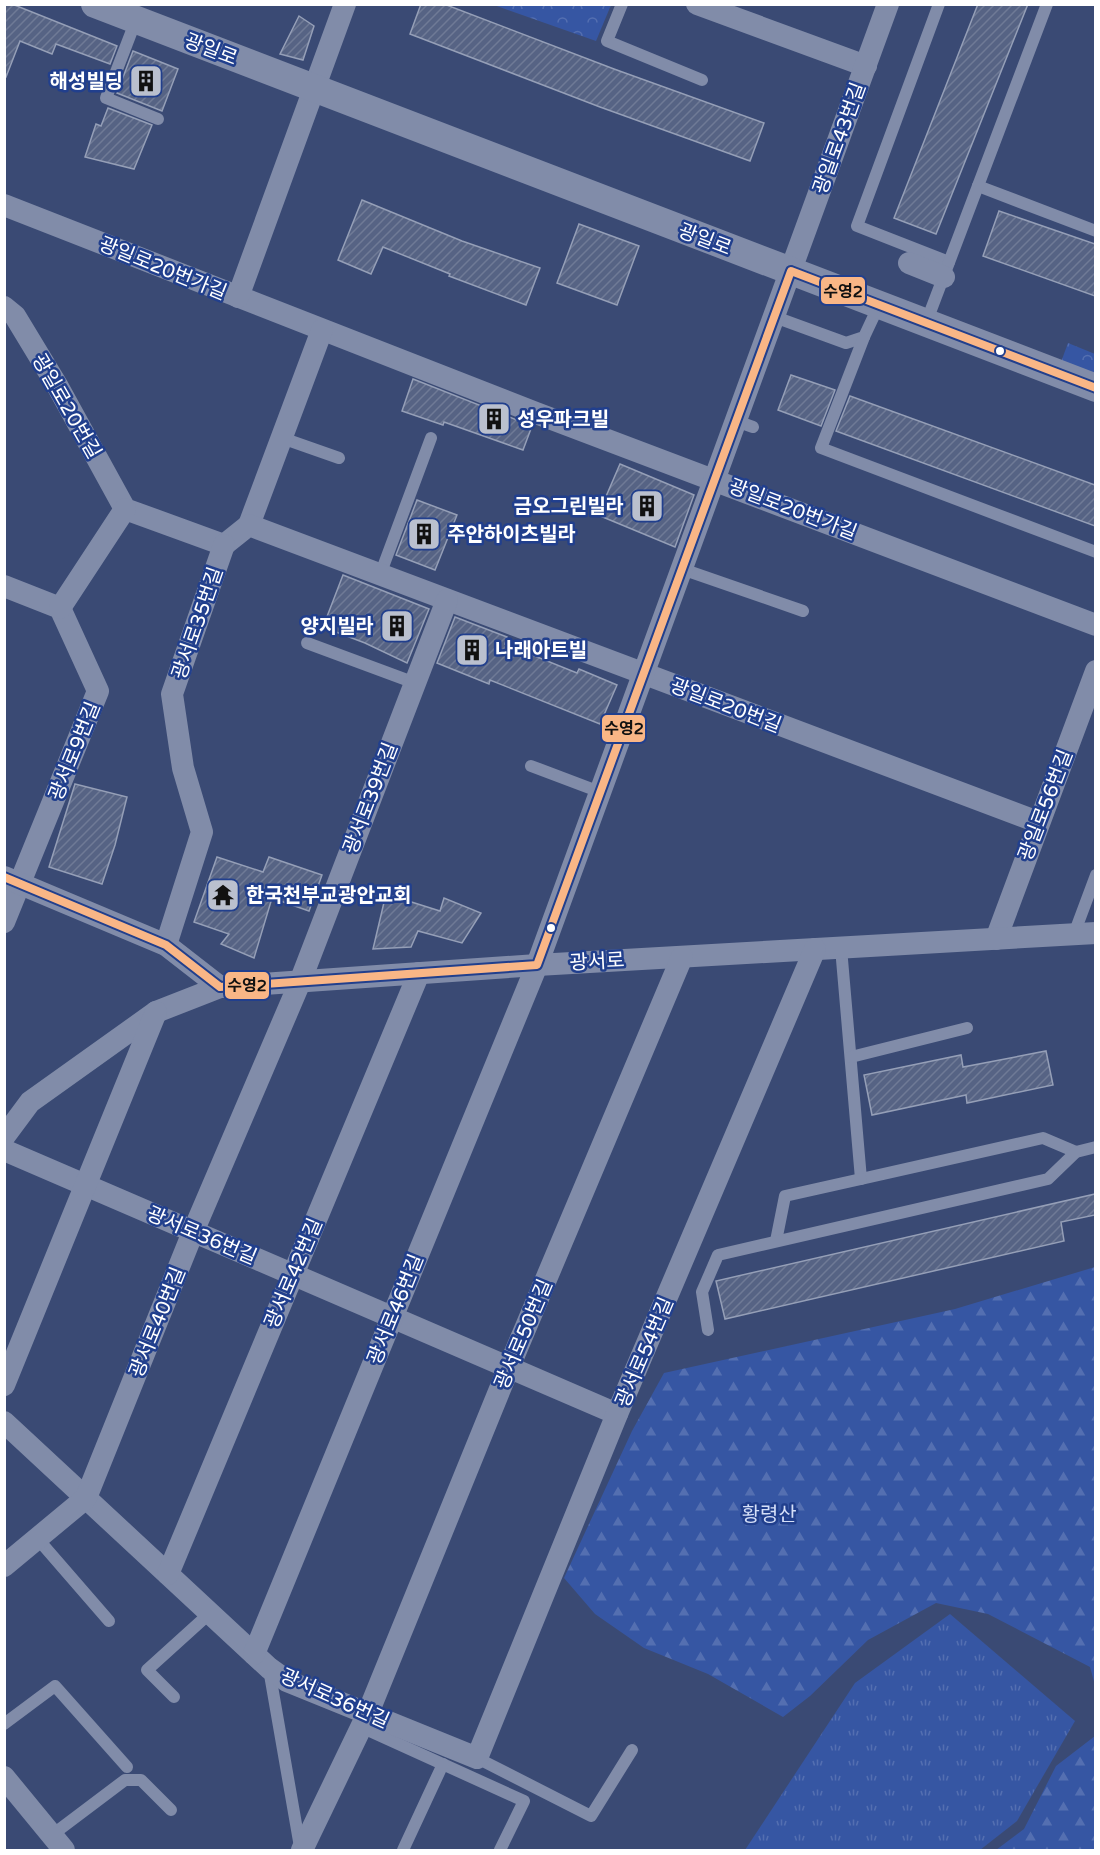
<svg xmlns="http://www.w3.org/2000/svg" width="1100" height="1855" viewBox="0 0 1100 1855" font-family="'Varela Round','Noto Sans KR',sans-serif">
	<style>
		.grass { fill: url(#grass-tufts) }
		.forest { fill: url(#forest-firs) }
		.park { fill: url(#park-crowns) }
		.building { fill: url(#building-hatch); stroke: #959fb7; stroke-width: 1.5 }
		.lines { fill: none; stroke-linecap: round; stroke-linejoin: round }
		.service { stroke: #818ca9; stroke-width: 12 }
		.minor { stroke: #818ca9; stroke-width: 22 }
		.tertiary { stroke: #818ca9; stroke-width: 28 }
		.bus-1-casing { stroke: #213f8d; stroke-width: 12 }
		.bus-1 { stroke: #f9b686; stroke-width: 8 }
		.bus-dot { fill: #fff; stroke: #213f8d; stroke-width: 2 }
		.labels { text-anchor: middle; stroke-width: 5; stroke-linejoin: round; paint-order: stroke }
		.street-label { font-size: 20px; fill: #fff; stroke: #213f8d }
		.poi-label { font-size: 20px; font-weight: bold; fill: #fff; stroke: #213f8d; text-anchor: start }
		.park-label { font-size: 20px; fill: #d5dff8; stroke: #213f8d }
		.line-badge { stroke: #213f8d; stroke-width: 2 }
		.pale-badge-label { font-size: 16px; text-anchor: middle; font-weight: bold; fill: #111 }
	</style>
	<defs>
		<pattern id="grass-tufts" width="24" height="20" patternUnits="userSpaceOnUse" patternTransform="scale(1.5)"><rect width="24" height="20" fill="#3656a3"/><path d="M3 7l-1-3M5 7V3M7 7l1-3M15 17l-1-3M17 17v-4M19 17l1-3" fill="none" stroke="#546fb1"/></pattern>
		<pattern id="forest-firs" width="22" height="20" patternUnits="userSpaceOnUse" patternTransform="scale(1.5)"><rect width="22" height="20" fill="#3656a3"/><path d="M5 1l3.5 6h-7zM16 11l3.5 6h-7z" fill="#546fb1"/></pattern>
		<pattern id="park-crowns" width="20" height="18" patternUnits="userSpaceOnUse" patternTransform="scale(1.5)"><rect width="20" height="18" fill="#3656a3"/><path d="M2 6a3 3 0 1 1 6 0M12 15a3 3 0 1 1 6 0" fill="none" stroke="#546fb1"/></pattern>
		<pattern id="building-hatch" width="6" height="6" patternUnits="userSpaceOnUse" patternTransform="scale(1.5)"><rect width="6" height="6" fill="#566384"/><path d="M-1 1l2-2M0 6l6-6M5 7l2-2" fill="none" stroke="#6f7a96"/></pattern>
	</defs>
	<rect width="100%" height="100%" fill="#3a4a74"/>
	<!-- grass -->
	<polygon class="grass" points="950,1614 1075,1721 1017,1821 980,1850 745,1850 855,1683"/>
	<!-- forest -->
	<g class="forest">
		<polygon points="1095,1267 1095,1685 1090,1667 988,1614 936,1603 868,1640 810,1696 783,1717 708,1674 644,1648 595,1614 564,1578 632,1431 664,1373 955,1309"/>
		<polygon points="1095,1736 1095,1850 996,1850 1024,1829 1056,1766"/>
	</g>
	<!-- park -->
	<g class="park">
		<polygon points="494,5 611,5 596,41"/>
		<polygon points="1068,343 1095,354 1095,388 1057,373"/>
	</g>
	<!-- building -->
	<g class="building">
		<polygon points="4,4 12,4 117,46 110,64 56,44 52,54 20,41 6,77 4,76"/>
		<polygon points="421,4 444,4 614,69 764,123 750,161 600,107 410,34"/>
		<polygon points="978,4 1028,4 936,234 894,218"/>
		<polygon points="299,16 314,26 303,60 280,54"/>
		<polygon points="133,51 178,69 162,111 117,93"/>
		<polygon points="108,108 152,125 134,169 85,157 96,124 101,126"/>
		<polygon points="362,200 462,241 540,268 526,305 449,276 450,274 383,247 371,274 338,260"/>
		<polygon points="999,211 1095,244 1095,296 983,256"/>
		<polygon points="579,224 639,246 617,305 557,283"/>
		<polygon points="791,375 835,390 821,426 778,410"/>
		<polygon points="413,379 532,426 523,450 444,422 443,425 402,411"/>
		<polygon points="850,396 1095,485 1095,526 836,431"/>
		<polygon points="620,464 694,495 675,547 598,515"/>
		<polygon points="417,500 457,515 435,570 396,555"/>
		<polygon points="343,575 429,609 407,663 365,643 323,627"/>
		<polygon points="455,617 507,637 505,644 577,673 579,669 617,685 600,724 490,680 489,684 437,663"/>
		<polygon points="75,784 127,797 115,845 102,884 49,867"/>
		<polygon points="217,857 263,872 269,857 322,875 309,911 272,898 254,958 221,944 229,934 194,922"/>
		<polygon points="386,894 440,911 444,898 481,913 462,943 418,931 411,947 373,949"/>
		<polygon points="1046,1051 1053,1085 967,1103 966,1095 872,1115 864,1075 961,1055 963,1067"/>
		<polygon points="1095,1194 1095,1215 1061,1222 1064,1241 725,1319 716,1281"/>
	</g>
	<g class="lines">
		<!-- service -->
		<g class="service">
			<polyline points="622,4 607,41 702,80"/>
			<polyline points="939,4 857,226 949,262"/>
			<polyline points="136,20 106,98 158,119"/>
			<polyline points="978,186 1096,231"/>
			<polyline points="783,320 846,343 864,337 879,305"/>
			<polyline points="926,323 1047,4"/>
			<polyline points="864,337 821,448 1096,552"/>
			<polyline points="736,421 753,427"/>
			<polyline points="282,438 339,458"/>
			<polyline points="682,569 803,611"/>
			<polyline points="380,575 431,438"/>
			<polyline points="307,643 415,683"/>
			<polyline points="531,766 600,792"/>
			<polyline points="1074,934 1096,875"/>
			<polyline points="841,948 861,1179 1043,1138 1076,1152"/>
			<polyline points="851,1057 967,1028"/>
			<polyline points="776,1241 785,1196 861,1179"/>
			<polyline points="708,1330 702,1292 718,1255 1048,1179 1076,1152 1096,1147"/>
			<polyline points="37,1538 109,1621"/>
			<polyline points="269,1669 300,1847"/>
			<polyline points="174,1697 147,1670 210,1613"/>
			<polyline points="4,1724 55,1686 127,1767"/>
			<polyline points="361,1727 524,1801 500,1850"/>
			<polyline points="477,1758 591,1816 632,1750"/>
			<polyline points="52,1835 125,1780 141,1780 171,1810"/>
			<polyline points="403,1850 443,1764"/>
		</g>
		<!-- minor -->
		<g class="minor">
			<polyline points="697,4 866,66"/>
			<polyline points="4,205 536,413 1096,625"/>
			<polyline points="909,263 944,277"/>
			<polyline points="238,297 345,4"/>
			<polyline points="4,307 15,316 58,387 125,509 224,545"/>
			<polyline points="249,525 322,330"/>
			<polyline points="224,545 249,525 1038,822"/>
			<polyline points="4,586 60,608 98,691 4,922"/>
			<polyline points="60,608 125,509"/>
			<polyline points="4,877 166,945 220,987"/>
			<polyline points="996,939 1096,671"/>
			<polyline points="166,945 202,832 183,768 172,694 224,545"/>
			<polyline points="4,1137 30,1102 156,1012 220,987 537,965 1096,933"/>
			<polyline points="4,1150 617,1414"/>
			<polyline points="4,1385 156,1012"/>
			<polyline points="4,1422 269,1668 287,1681 477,1758 617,1414 815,949"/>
			<polyline points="4,1566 86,1498 193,1232 300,982 447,600"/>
			<polyline points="168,1574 419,973"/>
			<polyline points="254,1654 537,965 888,4"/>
			<polyline points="4,1777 64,1850"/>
			<polyline points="302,1850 368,1713 509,1367 682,957"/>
		</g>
		<!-- tertiary -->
		<polyline class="tertiary" points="95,4 1096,388"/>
		<defs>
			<polyline id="bus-1" points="4,877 166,945 220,987 537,965 791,271 1096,388"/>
		</defs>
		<!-- bus-1 casing -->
		<use href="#bus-1" class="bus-1-casing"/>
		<!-- bus-1 -->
		<use href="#bus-1" class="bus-1"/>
	</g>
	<!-- icons -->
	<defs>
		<symbol id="building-square" viewBox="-11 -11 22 22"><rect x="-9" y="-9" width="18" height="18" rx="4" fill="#bac0ce" stroke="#213f8d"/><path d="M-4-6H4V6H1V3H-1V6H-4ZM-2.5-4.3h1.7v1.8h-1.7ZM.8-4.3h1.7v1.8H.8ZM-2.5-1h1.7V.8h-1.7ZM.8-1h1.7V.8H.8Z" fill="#111"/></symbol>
		<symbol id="temple-square" viewBox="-11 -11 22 22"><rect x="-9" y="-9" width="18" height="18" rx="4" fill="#bac0ce" stroke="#213f8d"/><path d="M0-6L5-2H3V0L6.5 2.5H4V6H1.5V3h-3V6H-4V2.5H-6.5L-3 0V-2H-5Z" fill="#111"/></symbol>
	</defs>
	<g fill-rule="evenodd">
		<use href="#building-square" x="127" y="62" width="38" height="38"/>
		<use href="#building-square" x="475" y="400" width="38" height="38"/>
		<use href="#building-square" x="628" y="487" width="38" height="38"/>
		<use href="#building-square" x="405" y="515" width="38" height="38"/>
		<use href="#building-square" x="378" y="607" width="38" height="38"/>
		<use href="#building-square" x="453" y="631" width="38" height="38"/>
		<use href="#temple-square" x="204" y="876" width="38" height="38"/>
	</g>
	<!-- markers -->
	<g class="bus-dot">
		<circle cx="1000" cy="351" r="5"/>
		<circle cx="551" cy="928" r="5"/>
	</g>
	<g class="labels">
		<!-- street labels -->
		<g class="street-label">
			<text transform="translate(211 49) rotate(21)" y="7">광일로</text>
			<text transform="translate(839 138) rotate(-70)" y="7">광일로43번길</text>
			<text transform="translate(705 239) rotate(21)" y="7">광일로</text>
			<text transform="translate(163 268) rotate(22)" y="7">광일로20번가길</text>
			<text transform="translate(67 406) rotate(60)" y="7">광일로20번길</text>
			<text transform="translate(793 509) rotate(21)" y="7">광일로20번가길</text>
			<text transform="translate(197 623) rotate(-71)" y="7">광서로35번길</text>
			<text transform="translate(726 705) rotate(21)" y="7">광일로20번길</text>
			<text transform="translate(74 751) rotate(-68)" y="7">광서로9번길</text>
			<text transform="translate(370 798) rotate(-69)" y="7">광서로39번길</text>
			<text transform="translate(1045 805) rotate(-69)" y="7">광일로56번길</text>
			<text transform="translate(597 961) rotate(-3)" y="7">광서로</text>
			<text transform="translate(202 1235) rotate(23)" y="7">광서로36번길</text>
			<text transform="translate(293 1273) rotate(-67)" y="7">광서로42번길</text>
			<text transform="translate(395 1309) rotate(-68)" y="7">광서로46번길</text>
			<text transform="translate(157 1322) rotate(-68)" y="7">광서로40번길</text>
			<text transform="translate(523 1334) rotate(-67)" y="7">광서로50번길</text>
			<text transform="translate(644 1352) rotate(-67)" y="7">광서로54번길</text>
			<text transform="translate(335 1698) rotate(24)" y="7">광서로36번길</text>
		</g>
		<!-- poi labels -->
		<g class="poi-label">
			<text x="123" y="88" text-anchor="end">해성빌딩</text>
			<text x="517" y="426">성우파크빌</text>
			<text x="624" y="513" text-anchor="end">금오그린빌라</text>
			<text x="447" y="541">주안하이츠빌라</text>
			<text x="374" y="633" text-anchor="end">양지빌라</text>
			<text x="495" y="657">나래아트빌</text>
			<text x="246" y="902">한국천부교광안교회</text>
		</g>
		<!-- park labels -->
		<g class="park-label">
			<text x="769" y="1521">황령산</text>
		</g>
	</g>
	<g class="line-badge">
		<rect x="820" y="276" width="46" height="29" rx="6" fill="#f9b686"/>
		<rect x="601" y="714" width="45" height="29" rx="6" fill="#f9b686"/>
		<rect x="224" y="971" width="46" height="29" rx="6" fill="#f9b686"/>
	</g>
	<g class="pale-badge-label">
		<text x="843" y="297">수영2</text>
		<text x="624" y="734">수영2</text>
		<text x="247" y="991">수영2</text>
	</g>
	<!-- border -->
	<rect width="1100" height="1855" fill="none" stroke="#ffffff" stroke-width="12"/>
</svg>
